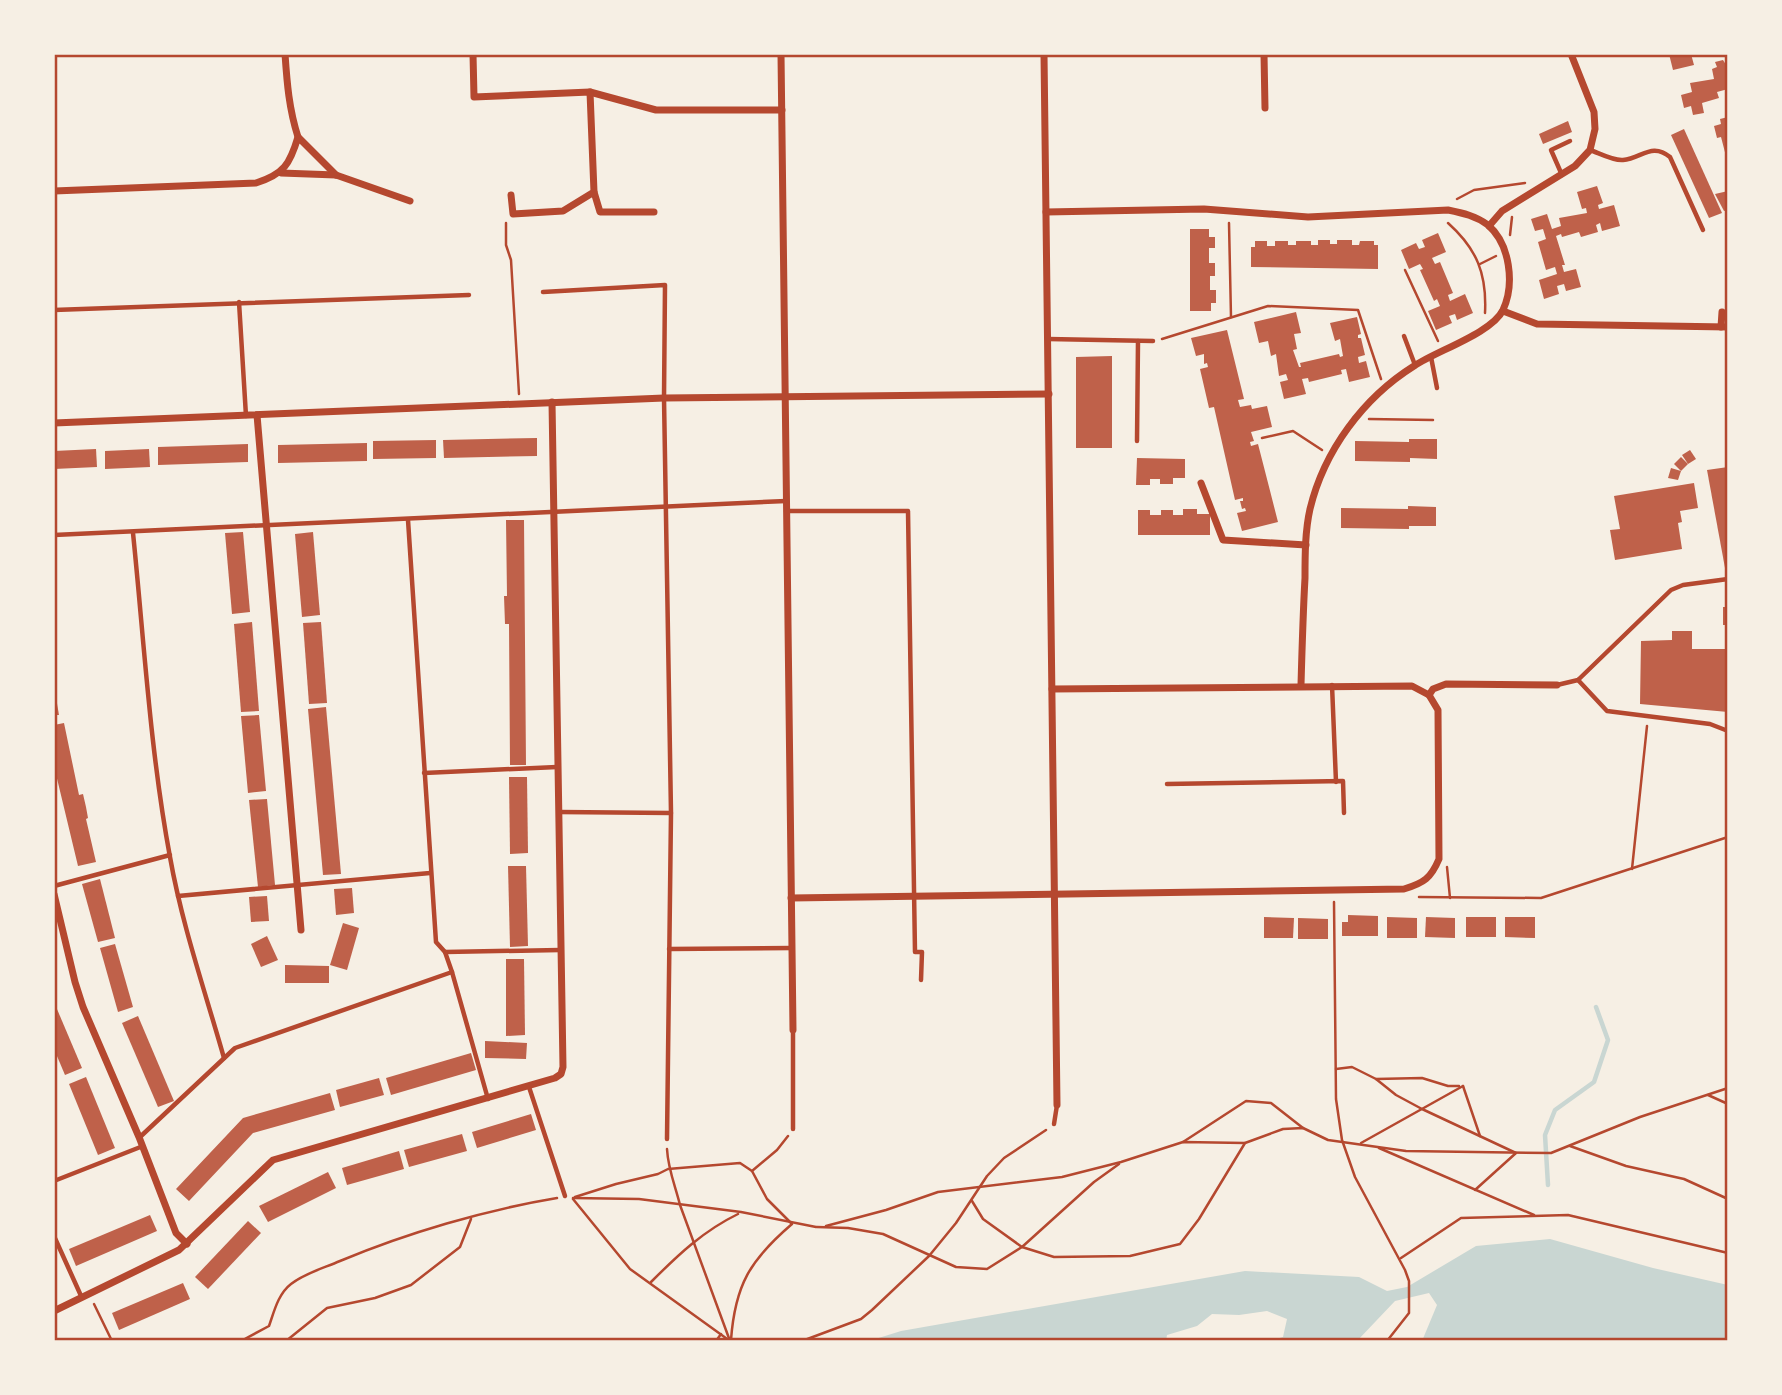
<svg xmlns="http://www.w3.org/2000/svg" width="1782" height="1395" viewBox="0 0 1782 1395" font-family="'Zilla Slab',serif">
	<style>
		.water { fill: #c9d6d2 }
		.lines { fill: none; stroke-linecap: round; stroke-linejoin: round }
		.stream { stroke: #c9d6d2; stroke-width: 4.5 }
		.building { fill: #bf614a }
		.path { stroke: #b5482f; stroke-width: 2.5 }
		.service { stroke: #b5482f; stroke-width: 4.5 }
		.minor { stroke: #b5482f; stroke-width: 7 }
		.neatline { fill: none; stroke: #b5482f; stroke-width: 2.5 }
	</style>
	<rect width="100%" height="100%" fill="#f6efe4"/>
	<!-- water -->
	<polygon class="water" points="1550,1239 1653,1268 1728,1285 1728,1341 1422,1341 1437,1305 1429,1293 1395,1301 1357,1341 1269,1341 1283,1337 1287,1319 1267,1311 1239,1315 1212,1314 1197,1326 1167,1335 1166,1341 869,1341 901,1331 1245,1271 1359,1277 1387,1291 1407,1287 1476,1246"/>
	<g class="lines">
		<!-- stream -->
		<polyline class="stream" points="1548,1185 1545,1135 1555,1110 1594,1082 1608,1040 1596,1007"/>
	</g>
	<!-- building -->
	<g class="building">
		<polygon points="1669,54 1691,54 1694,65 1673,70"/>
		<polygon points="1723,60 1728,68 1728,89 1717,92 1719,98 1702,103 1704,113 1693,115 1691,106 1684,108 1681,95 1692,92 1690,83 1714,79 1712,69 1717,67 1715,62"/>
		<polygon points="1728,117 1728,160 1727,160 1721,137 1717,138 1714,126 1721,124 1720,119"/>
		<polygon points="1568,121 1572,132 1543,144 1539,134"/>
		<polygon points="1684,129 1722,213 1709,218 1671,135"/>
		<polygon points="1597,186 1603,203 1598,205 1599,209 1614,205 1620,226 1602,231 1600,223 1596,225 1598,232 1581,237 1579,232 1562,237 1561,234 1556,236 1565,265 1562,265 1564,272 1576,269 1581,287 1566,291 1564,284 1557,286 1559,294 1544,299 1539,280 1557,274 1555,267 1546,270 1538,242 1546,239 1543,229 1535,231 1531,219 1547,214 1552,229 1561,226 1559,218 1587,213 1586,208 1582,209 1577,192"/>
		<polygon points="1728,191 1728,210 1724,211 1715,194"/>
		<polygon points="1190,229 1209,229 1209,237 1215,237 1215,248 1209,248 1209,263 1215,263 1215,276 1210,276 1210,290 1216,290 1216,303 1211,303 1211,311 1190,311"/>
		<polygon points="1438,233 1446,252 1432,258 1435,264 1440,262 1453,293 1448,295 1450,301 1465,294 1473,313 1457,320 1455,314 1449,316 1452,323 1436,330 1428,311 1440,306 1437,299 1434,301 1420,270 1423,269 1420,264 1409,269 1401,250 1416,243 1419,249 1425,247 1422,240"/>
		<polygon points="1318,240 1330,240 1330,244 1337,244 1337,240 1352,240 1352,245 1359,245 1360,241 1374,241 1374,245 1378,245 1378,269 1251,267 1251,247 1255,247 1255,241 1267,241 1267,246 1275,246 1275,241 1288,241 1288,245 1296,245 1296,241 1311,241 1311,245 1318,245"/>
		<polygon points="1296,312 1301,333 1294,334 1297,349 1293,350 1299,367 1301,367 1300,363 1339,354 1340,357 1343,356 1340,339 1335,341 1330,323 1357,317 1361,334 1358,335 1358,338 1361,338 1365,355 1358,357 1359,363 1366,361 1370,377 1349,382 1346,369 1341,370 1342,374 1309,382 1308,378 1302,379 1306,394 1284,399 1280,382 1288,380 1286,374 1279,376 1276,354 1271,356 1268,341 1259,343 1254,322"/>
		<polygon points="1227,330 1244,399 1238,400 1240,407 1251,405 1252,409 1267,406 1272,427 1251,432 1254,441 1250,442 1251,446 1258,444 1278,522 1242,531 1237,513 1246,511 1245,508 1242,509 1240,501 1243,501 1243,498 1235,500 1214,407 1209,408 1200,369 1208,367 1207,363 1204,364 1204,354 1196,356 1191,338"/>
		<polygon points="1112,356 1112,448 1076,448 1076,357"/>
		<polygon points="537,438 537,456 444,458 443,440"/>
		<polygon points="1409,439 1437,439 1437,459 1410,458 1410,462 1355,461 1355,441 1409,442"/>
		<polygon points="436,440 436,458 373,459 373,441"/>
		<polygon points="367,443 367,461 278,463 278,445"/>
		<polygon points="248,444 248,462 158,465 158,447"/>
		<polygon points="96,449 97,467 54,469 54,451"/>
		<polygon points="149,449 150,467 105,469 105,451"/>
		<polygon points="1690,450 1696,459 1688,464 1682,455"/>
		<polygon points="1681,457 1688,464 1681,471 1674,464"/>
		<polygon points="1137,458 1185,459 1185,478 1173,478 1173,484 1160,484 1160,479 1150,479 1150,485 1136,485"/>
		<polygon points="1728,467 1728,568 1725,568 1707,470"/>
		<polygon points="1671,468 1681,471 1678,480 1668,478"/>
		<polygon points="1694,483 1698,508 1680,511 1682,522 1678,523 1682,549 1615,560 1610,530 1620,529 1614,496"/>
		<polygon points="1408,506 1436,507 1436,526 1409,526 1409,529 1341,528 1341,508 1408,509"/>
		<polygon points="1183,509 1197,509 1197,514 1210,514 1210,535 1138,535 1138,510 1150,510 1150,515 1161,515 1161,510 1173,510 1173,515 1183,515"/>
		<polygon points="506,520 524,520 526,765 510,765 509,624 505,624 504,596 507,596"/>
		<polygon points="243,532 250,612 232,614 225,533"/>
		<polygon points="313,532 320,615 302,617 295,534"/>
		<rect x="1723" y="607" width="5" height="18"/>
		<polygon points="252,622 259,711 241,712 234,624"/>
		<polygon points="321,622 327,703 309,704 303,623"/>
		<polygon points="1672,631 1692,631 1692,649 1728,649 1728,712 1640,704 1641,641 1672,640"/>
		<polygon points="54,686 59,715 54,715"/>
		<polygon points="326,707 341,874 323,875 308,709"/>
		<polygon points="259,715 266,791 248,793 241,716"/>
		<polygon points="64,723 79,795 83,794 86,807 88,818 86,819 96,862 78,866 54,766 54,725"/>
		<polygon points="509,777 527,777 528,853 510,854"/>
		<polygon points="267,799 275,885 258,887 249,800"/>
		<polygon points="508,866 526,866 528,946 510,947"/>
		<polygon points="100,879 115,938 98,942 82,884"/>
		<polygon points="352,888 354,913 336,915 334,889"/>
		<polygon points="267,896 269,921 251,922 249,897"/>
		<polygon points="1348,915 1378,916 1378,936 1342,936 1342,922 1348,922"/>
		<polygon points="1264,917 1294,918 1293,938 1264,938"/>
		<polygon points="1387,917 1417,918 1417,938 1387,938"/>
		<polygon points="1426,917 1455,918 1455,938 1425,937"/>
		<rect x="1466" y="917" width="30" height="20"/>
		<polygon points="1505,917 1535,917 1535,938 1505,937"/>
		<polygon points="1298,918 1328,919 1328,939 1298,939"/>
		<polygon points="343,923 359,928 347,970 330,965"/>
		<polygon points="267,936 278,960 261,967 251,944"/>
		<polygon points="115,944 133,1007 118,1012 100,948"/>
		<polygon points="506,959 524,959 525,1035 506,1036"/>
		<polygon points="285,965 329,966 329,983 285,983"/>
		<polygon points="54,1002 82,1068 65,1075 54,1049"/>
		<polygon points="138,1016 174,1101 158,1107 122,1023"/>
		<polygon points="485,1041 527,1043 526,1059 485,1058"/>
		<polygon points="471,1053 476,1070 391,1095 386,1078"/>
		<polygon points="86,1077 115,1148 98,1155 69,1084"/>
		<polygon points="379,1078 384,1095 340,1107 336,1090"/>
		<polygon points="330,1093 335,1110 253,1133 189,1201 176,1189 243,1118"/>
		<polygon points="531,1114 536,1130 477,1148 472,1132"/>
		<polygon points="462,1134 467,1151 409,1167 404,1150"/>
		<polygon points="399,1151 404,1169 347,1185 342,1168"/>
		<polygon points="328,1172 336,1188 268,1222 259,1206"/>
		<polygon points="150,1215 157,1231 76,1266 69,1249"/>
		<polygon points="248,1221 261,1233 208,1289 195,1277"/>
		<polygon points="183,1283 190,1299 119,1330 112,1313"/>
	</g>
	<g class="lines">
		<!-- path -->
		<g class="path">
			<polyline points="1457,199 1474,190 1525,183"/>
			<polyline points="506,223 506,245 511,260 519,394"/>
			<polyline points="1229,223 1231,317"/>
			<path d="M1448,223C1477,249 1487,274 1485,313"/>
			<polyline points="1510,235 1512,217"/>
			<polyline points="1480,264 1496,256"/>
			<polyline points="1405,270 1438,341"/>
			<polyline points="1162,339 1268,306 1358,310 1381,379"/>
			<polyline points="1369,419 1433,420"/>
			<polyline points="1262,438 1293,431 1322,450"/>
			<polyline points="1447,867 1450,898"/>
			<polyline points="1632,869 1647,726"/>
			<polyline points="1419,897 1541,898 1728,837"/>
			<polyline points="1334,902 1336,1099 1342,1140 1355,1177 1405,1270 1409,1281 1409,1313 1387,1341"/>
			<polyline points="1336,1069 1352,1067 1376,1079 1396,1095 1422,1109 1516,1153 1475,1190"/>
			<polyline points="1376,1079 1422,1078 1448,1086 1459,1086"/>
			<polyline points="1463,1086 1480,1136"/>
			<polyline points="1708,1095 1728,1104"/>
			<polyline points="1183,1142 1246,1101 1271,1103 1303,1128"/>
			<polyline points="1361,1143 1463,1086"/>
			<polyline points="1570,1146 1626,1166 1684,1179 1728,1199"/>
			<polyline points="1379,1148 1534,1215"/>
			<path d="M667,1149C668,1169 675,1185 680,1205L730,1341"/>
			<polyline points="575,1197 616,1184 658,1174 668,1169 740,1163 752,1171 777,1150 788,1136"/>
			<polyline points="573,1198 639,1199 741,1212 816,1227"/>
			<polyline points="573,1199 630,1269 730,1341"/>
			<polyline points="972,1201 983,1219 1022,1247 1094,1182 1119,1164"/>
			<polyline points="826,1226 886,1210 938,1192 1062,1177 1121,1162 1183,1142 1245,1143"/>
			<polyline points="817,1227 848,1228 883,1234 956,1267 987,1269 1022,1247 1054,1257 1130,1256 1180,1244 1199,1219 1245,1143 1283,1129 1303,1128 1328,1140 1406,1151 1551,1153 1640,1117 1728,1088"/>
			<polyline points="1401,1258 1461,1218 1568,1215 1728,1253"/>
			<path d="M651,1282C678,1255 703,1231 738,1214"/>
			<polyline points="94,1304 112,1341"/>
			<path d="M731,1340C735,1285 750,1260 792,1224L767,1199L752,1171"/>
			<path d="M241,1341L269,1326C274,1312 278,1294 291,1284C305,1273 324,1268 340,1261C407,1233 485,1210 557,1198"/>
			<polyline points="286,1341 327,1308 375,1298 411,1285 460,1247 471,1219"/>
			<polyline points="716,1341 721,1334"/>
			<polyline points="802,1341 861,1319 872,1310 929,1256 956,1223 987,1176 1004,1158 1046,1130"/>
		</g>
		<!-- service -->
		<g class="service">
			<path d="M1590,150C1599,153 1613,161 1623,160C1642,158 1652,142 1670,157L1703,230"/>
			<polyline points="1562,175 1551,150 1570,141"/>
			<polyline points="543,292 665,285 664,398 671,813 667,1139"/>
			<polyline points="239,302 246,416"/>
			<polyline points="54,310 469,295"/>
			<polyline points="1404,336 1415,365"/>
			<polyline points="1048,339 1153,341"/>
			<polyline points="1431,357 1437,388"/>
			<polyline points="1137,441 1138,341"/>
			<polyline points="786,511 908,511 915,952 922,952 921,980"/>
			<path d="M133,533C144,640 150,750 170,857C182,925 205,991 224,1058"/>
			<polyline points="54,535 786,501"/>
			<polyline points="1578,680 1607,711 1710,724 1728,731"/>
			<polyline points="1332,685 1336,782"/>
			<polyline points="1557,685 1578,680 1671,590 1683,585 1728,579"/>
			<polyline points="424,773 557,767"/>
			<polyline points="1167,784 1343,781 1344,813"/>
			<polyline points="559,812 671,813"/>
			<polyline points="54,886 170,855"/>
			<polyline points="178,896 430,873"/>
			<polyline points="669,949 792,948"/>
			<polyline points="445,952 560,950"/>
			<polyline points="452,972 488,1099"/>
			<polyline points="529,1087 565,1196"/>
			<polyline points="1054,1124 1057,1105"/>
			<polyline points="793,1129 793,1030"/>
			<polyline points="140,1137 235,1048 452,972 445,952 436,942 408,520"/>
			<polyline points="54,1181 143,1146"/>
			<polyline points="54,1236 82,1298"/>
		</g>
		<!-- minor -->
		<g class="minor">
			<path d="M285,54C287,83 289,109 298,137"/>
			<polyline points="473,54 474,97 590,92 656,110 782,110"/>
			<polyline points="781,54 793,1030"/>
			<polyline points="1044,54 1057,1105"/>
			<polyline points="1264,54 1265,108"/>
			<polyline points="281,173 336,175 410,201"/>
			<path d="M54,191L256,183C284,174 290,164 298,137L336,175"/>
			<polyline points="594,192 600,212 654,212"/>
			<polyline points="511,195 513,214 563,211 594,192 590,92"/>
			<path d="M1046,212L1204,209L1308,217L1448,210C1463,213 1476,216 1488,225C1510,244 1515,284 1503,310C1492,333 1436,351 1414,366C1363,398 1324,451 1310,509C1305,531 1305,556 1305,578C1303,614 1302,649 1301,685"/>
			<polyline points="1489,226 1502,211 1575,166 1590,150 1595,129 1594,112 1571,54"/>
			<polyline points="1503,311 1537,324 1728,327"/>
			<polyline points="1721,327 1722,312"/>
			<polyline points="257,415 301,930"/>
			<polyline points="54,423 664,398 1049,394"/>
			<polyline points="1201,483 1223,540 1306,545"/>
			<polyline points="1429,695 1433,689 1446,684 1557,685"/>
			<polyline points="54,894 75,982 83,1007 139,1137 176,1233 187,1244"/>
			<path d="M791,898L1404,889C1424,883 1431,878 1439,859L1438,710L1429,695L1412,686L1052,689"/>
			<polyline points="54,1311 179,1250 273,1160 555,1078 561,1074 563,1067 552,402"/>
		</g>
	</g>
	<!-- border -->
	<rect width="1782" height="1395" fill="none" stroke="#f6efe4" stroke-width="112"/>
	<rect x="56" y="56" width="1670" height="1283" class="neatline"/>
</svg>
